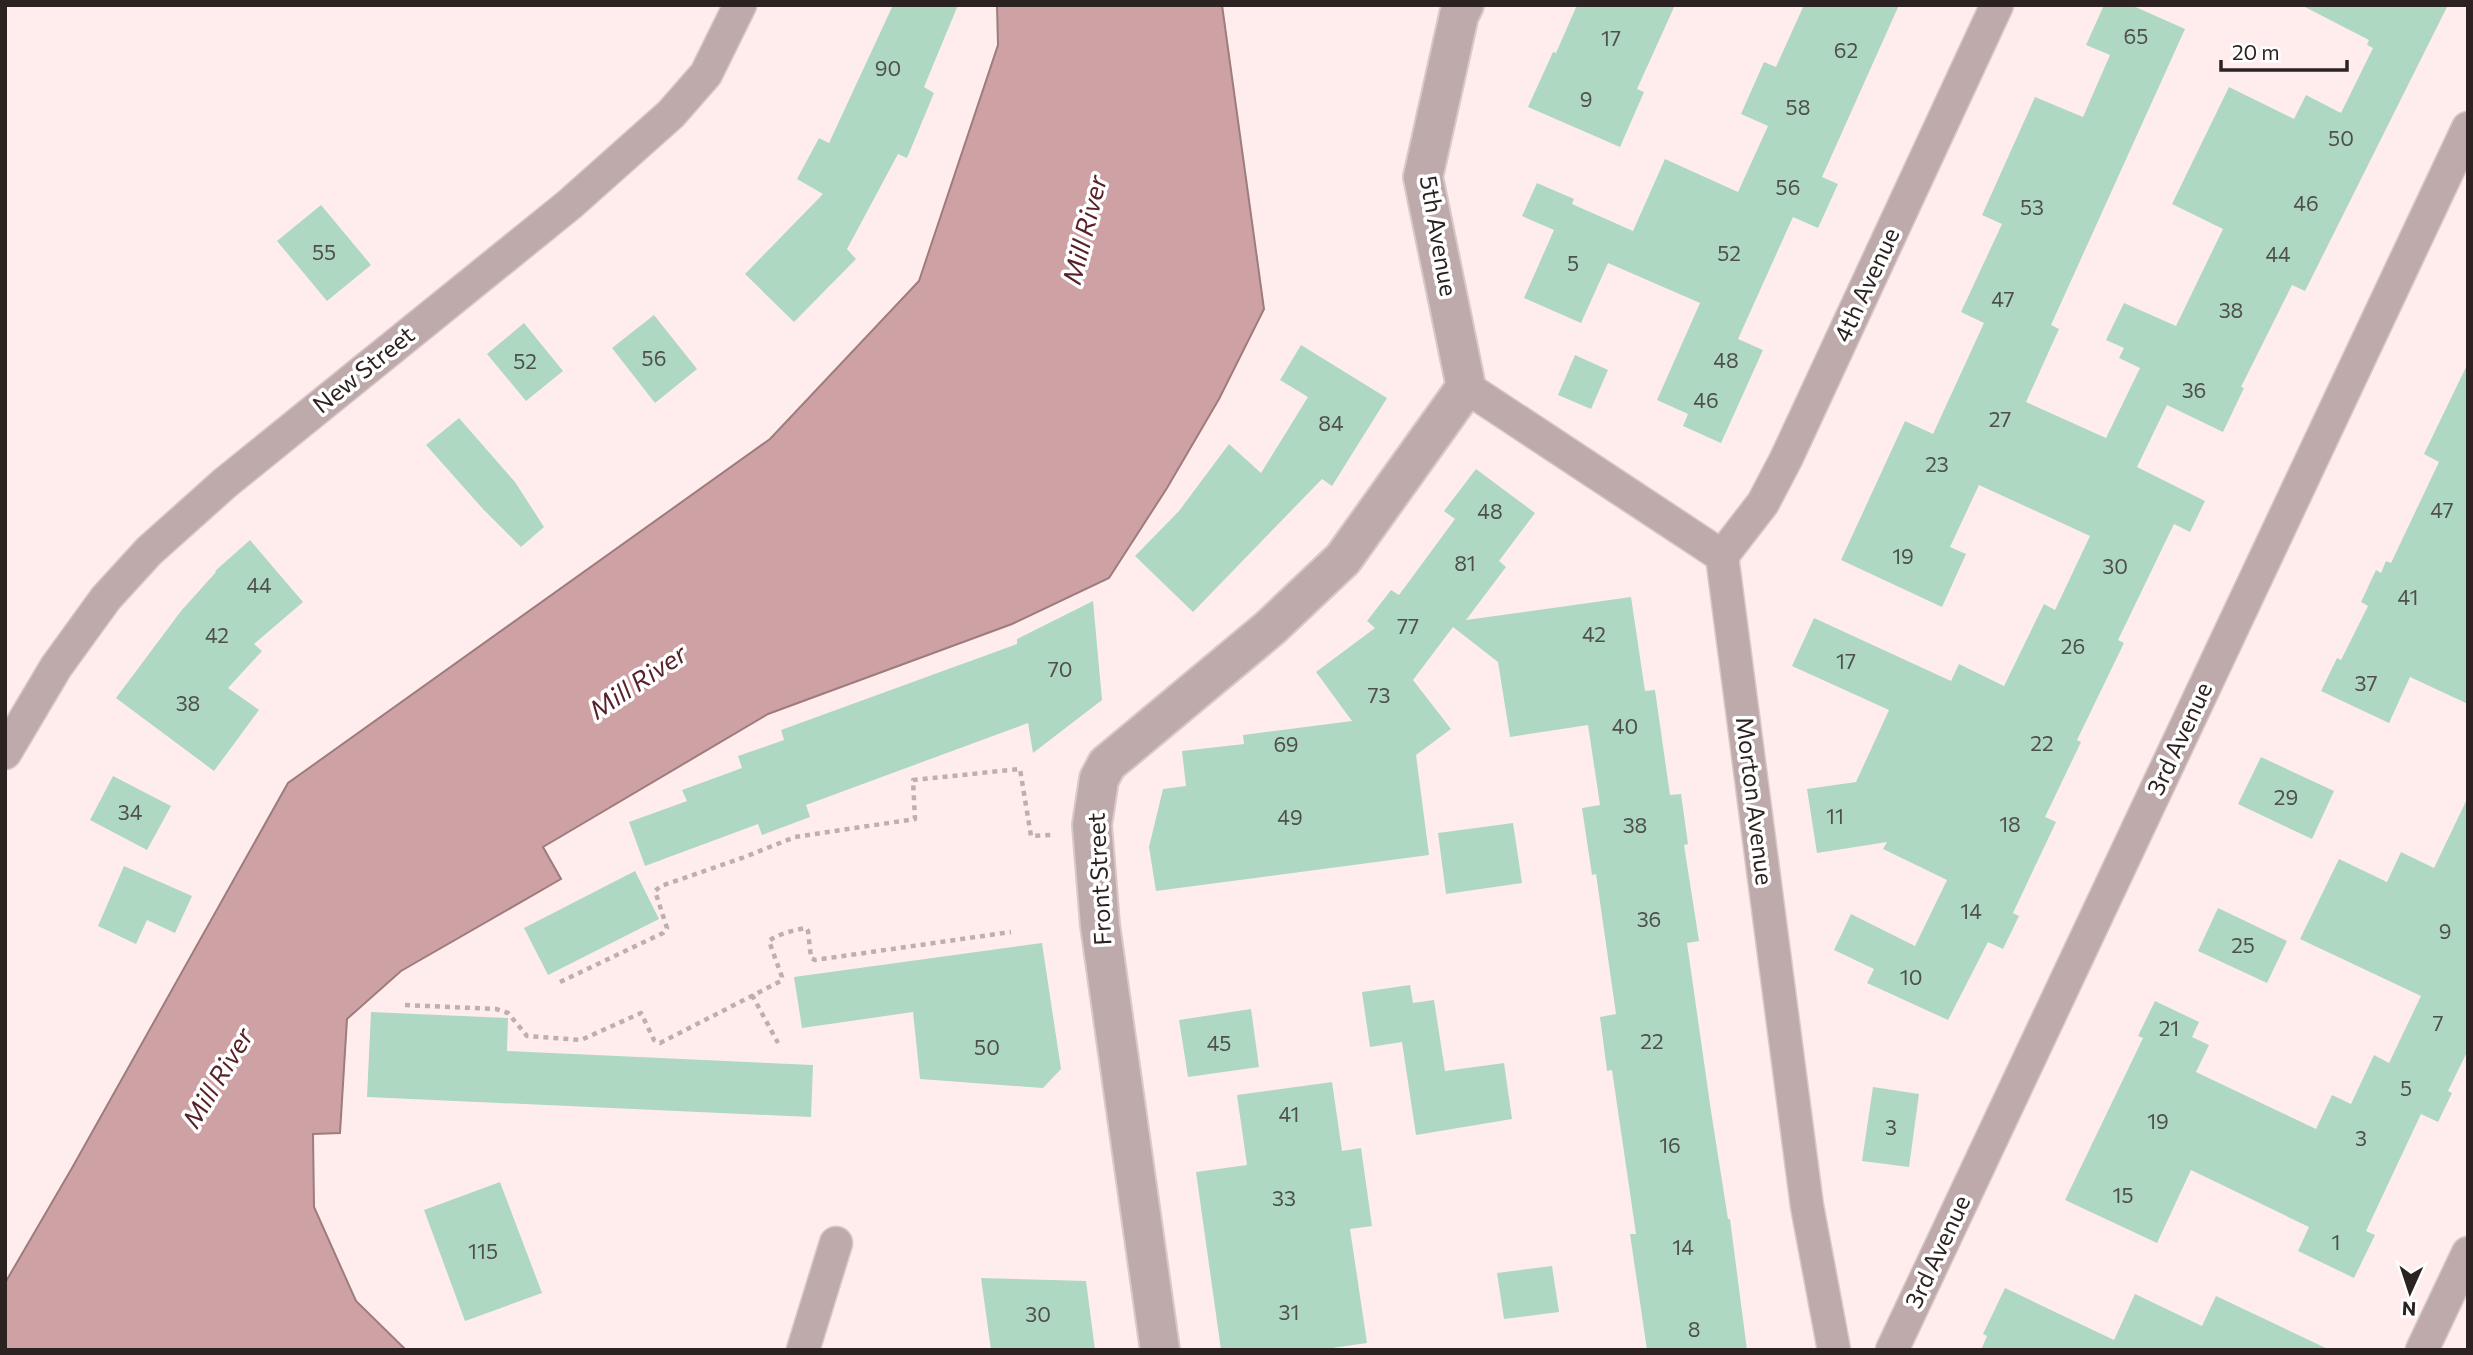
<svg xmlns="http://www.w3.org/2000/svg" width="2473" height="1355" viewBox="0 0 2473 1355" font-family="Commissioner,sans-serif">
	<style>
		.water { fill: #cea2a4; stroke: #9e7c7d; stroke-width: 2 }
		.building { fill: #afd8c2 }
		.lines { fill: none; stroke-linecap: round; stroke-linejoin: round }
		.minor-casing { stroke: #d9c8c8; stroke-width: 35 }
		.tertiary-casing { stroke: #d9c8c8; stroke-width: 42 }
		.path { stroke: #beaeae; stroke-width: 4.5; stroke-dasharray: 5 5; stroke-linecap: butt }
		.minor { stroke: #beaaab; stroke-width: 32 }
		.tertiary { stroke: #beaaab; stroke-width: 38 }
		.labels { text-anchor: middle; stroke-width: 7; stroke-linejoin: round; paint-order: stroke }
		.number-label { font-size: 21px; fill: #4e504a }
		.street-label { font-size: 24px; fill: #2d2222; stroke: #fff }
		.water-label { font-size: 26px; font-style: italic; fill: #582128; stroke: #fff }
	</style>
	<rect width="100%" height="100%" fill="#ffeded"/>
	<!-- water -->
	<polygon class="water" points="997,5 1222,5 1264,309 1219,399 1167,488 1109,578 1012,624 768,714 543,847 561,879 401,971 347,1019 340,1133 313,1134 314,1207 356,1301 406,1350 5,1350 5,1283 72,1168 288,783 770,439 919,281 998,45"/>
	<!-- building -->
	<g class="building">
		<polygon points="893,5 958,5 924,87 934,93 907,158 898,154 847,249 856,259 794,322 745,274 823,194 797,179 819,138 829,143"/>
		<polygon points="1577,5 1675,5 1637,89 1644,92 1620,147 1528,107 1553,52 1556,53"/>
		<polygon points="1804,5 1899,5 1822,177 1838,184 1818,228 1793,217 1738,339 1763,350 1721,443 1683,426 1688,414 1657,400 1700,303 1608,263 1581,323 1524,298 1554,230 1522,216 1537,183 1574,199 1572,204 1633,231 1665,159 1738,192 1768,126 1741,114 1764,62 1776,67"/>
		<polygon points="2104,5 2131,5 2185,29 2051,325 2059,329 2026,402 2106,438 2140,368 2119,358 2124,348 2106,340 2124,303 2176,326 2223,229 2172,204 2229,87 2294,119 2306,95 2341,113 2373,48 2367,45 2369,40 2301,5 2448,5 2305,291 2292,285 2241,387 2244,388 2223,432 2167,405 2137,467 2205,501 2190,532 2174,524 2118,640 2124,643 2077,740 2081,742 2045,817 2056,822 2013,913 2019,916 2003,949 1988,942 1948,1020 1867,983 1874,969 1834,950 1851,914 1915,946 1947,880 1883,849 1887,842 1817,853 1807,789 1856,782 1889,710 1792,666 1814,618 1951,681 1959,664 2004,686 2044,604 2055,610 2090,536 1979,485 1950,547 1966,554 1942,607 1841,560 1905,421 1933,434 1984,323 1961,312 2002,224 1982,215 2035,97 2083,117 2110,55 2086,45"/>
		<polygon points="321,205 371,265 327,301 277,241"/>
		<polygon points="654,315 697,369 655,403 612,348"/>
		<polygon points="524,323 563,371 526,401 487,354"/>
		<polygon points="1301,345 1387,398 1332,486 1322,479 1193,612 1135,556 1179,511 1229,444 1261,473 1308,397 1280,380"/>
		<polygon points="1575,355 1608,370 1591,409 1558,395"/>
		<polygon points="2468,363 2468,704 2410,677 2389,723 2321,691 2337,658 2341,660 2368,606 2361,602 2376,570 2381,573 2386,561 2391,563 2439,462 2424,454"/>
		<polygon points="459,418 515,482 544,527 521,547 483,509 426,445"/>
		<polygon points="1476,469 1535,513 1499,561 1506,567 1466,620 1631,597 1645,691 1655,690 1670,795 1681,794 1688,844 1684,845 1699,941 1687,943 1711,1111 1728,1219 1730,1219 1747,1350 1647,1350 1630,1234 1636,1234 1612,1070 1607,1071 1600,1017 1616,1014 1596,874 1592,875 1582,808 1600,805 1588,725 1510,737 1498,662 1453,627 1413,680 1451,729 1416,755 1429,855 1156,891 1149,847 1163,789 1186,786 1182,751 1244,744 1243,735 1352,721 1316,672 1375,628 1367,621 1391,590 1399,595 1455,519 1444,511"/>
		<polygon points="250,540 303,602 254,644 262,651 228,688 259,710 214,771 116,698 181,611 216,572 215,571"/>
		<polygon points="1093,601 1102,700 1033,753 1028,723 806,805 810,817 762,835 758,824 645,866 629,822 687,801 682,790 742,768 738,756 784,740 781,730 1017,644 1017,639"/>
		<polygon points="2261,757 2334,791 2312,839 2238,804"/>
		<polygon points="113,776 171,806 147,850 90,820"/>
		<polygon points="2468,797 2468,1050 2448,1091 2452,1093 2438,1122 2421,1114 2366,1231 2375,1235 2354,1278 2298,1251 2309,1227 2191,1170 2157,1243 2065,1200 2143,1038 2138,1036 2155,1001 2199,1022 2192,1037 2209,1045 2196,1072 2316,1129 2332,1095 2351,1104 2374,1055 2389,1063 2421,996 2300,939 2339,859 2387,882 2401,852 2434,868"/>
		<polygon points="1513,823 1522,883 1446,894 1438,833"/>
		<polygon points="124,866 192,896 175,933 147,920 136,944 98,926"/>
		<polygon points="635,871 659,919 548,975 524,928"/>
		<polygon points="2218,908 2287,941 2267,983 2198,951"/>
		<polygon points="1042,943 1061,1069 1043,1088 920,1079 913,1012 802,1028 794,977"/>
		<polygon points="1410,985 1413,1003 1434,1000 1445,1071 1504,1063 1512,1119 1416,1135 1402,1042 1370,1047 1362,992"/>
		<polygon points="1251,1009 1259,1067 1188,1077 1179,1020"/>
		<polygon points="371,1012 508,1018 507,1051 813,1065 811,1117 367,1097"/>
		<polygon points="1332,1082 1342,1151 1361,1148 1372,1226 1350,1229 1367,1343 1318,1350 1221,1350 1196,1172 1247,1165 1237,1095"/>
		<polygon points="1873,1087 1919,1094 1909,1167 1862,1161"/>
		<polygon points="500,1182 542,1293 465,1321 424,1210"/>
		<polygon points="1552,1266 1559,1312 1504,1319 1497,1273"/>
		<polygon points="981,1278 1086,1281 1095,1350 991,1350"/>
		<polygon points="2005,1288 2114,1340 2135,1294 2202,1326 2216,1296 2330,1350 1981,1350 1987,1336 1983,1334"/>
	</g>
	<g class="lines">
		<defs>
			<g id="minor">
				<polyline points="1466,387 1722,556 1807,1206 1834,1350"/>
				<polyline points="1722,556 1763,503 1786,459 1997,5"/>
				<polyline points="5,753 56,667 106,598 149,551 225,483 570,204 671,114 706,74 740,5"/>
				<polyline points="803,1350 836,1243"/>
				<polyline points="1892,1350 2468,128"/>
				<polyline points="2422,1350 2468,1253"/>
			</g>
			<polyline id="tertiary" points="1160,1350 1100,925 1092,825 1099,779 1107,764 1270,628 1343,559 1466,387 1423,177 1459,15 1464,5"/>
		</defs>
		<!-- minor casing -->
		<use href="#minor" class="minor-casing"/>
		<!-- tertiary casing -->
		<use href="#tertiary" class="tertiary-casing"/>
		<!-- path -->
		<g class="path">
			<polyline points="560,982 663,933 667,928 655,891 661,886 742,858 795,837 915,819 913,780 1020,769 1031,836 1051,835"/>
			<polyline points="752,995 778,1043"/>
			<path d="M405,1005L496,1009L508,1013L527,1036L581,1040L641,1013L654,1040L660,1043L781,981L782,977L769,941C778,934 794,930 806,928L808,931L811,958L815,960L1011,932"/>
		</g>
		<!-- minor -->
		<use href="#minor" class="minor"/>
		<!-- tertiary -->
		<use href="#tertiary" class="tertiary"/>
	</g>
	<g class="labels">
		<!-- number labels -->
		<g class="number-label">
			<text x="2136" y="44">65</text>
			<text x="1611" y="46">17</text>
			<text x="1846" y="58">62</text>
			<text x="888" y="76">90</text>
			<text x="1586" y="107">9</text>
			<text x="1798" y="115">58</text>
			<text x="2341" y="146">50</text>
			<text x="1788" y="195">56</text>
			<text x="2306" y="211">46</text>
			<text x="2032" y="215">53</text>
			<text x="324" y="260">55</text>
			<text x="1729" y="261">52</text>
			<text x="2278" y="262">44</text>
			<text x="1573" y="271">5</text>
			<text x="2003" y="307">47</text>
			<text x="2231" y="318">38</text>
			<text x="654" y="366">56</text>
			<text x="1726" y="368">48</text>
			<text x="525" y="369">52</text>
			<text x="2194" y="398">36</text>
			<text x="1706" y="408">46</text>
			<text x="2000" y="427">27</text>
			<text x="1331" y="431">84</text>
			<text x="1937" y="472">23</text>
			<text x="2442" y="518">47</text>
			<text x="1490" y="519">48</text>
			<text x="1903" y="564">19</text>
			<text x="1465" y="571">81</text>
			<text x="2115" y="574">30</text>
			<text x="259" y="593">44</text>
			<text x="2408" y="605">41</text>
			<text x="1408" y="634">77</text>
			<text x="1594" y="642">42</text>
			<text x="217" y="643">42</text>
			<text x="2073" y="654">26</text>
			<text x="1846" y="669">17</text>
			<text x="1060" y="677">70</text>
			<text x="2366" y="691">37</text>
			<text x="1379" y="703">73</text>
			<text x="188" y="711">38</text>
			<text x="1625" y="734">40</text>
			<text x="2042" y="751">22</text>
			<text x="1286" y="752">69</text>
			<text x="2286" y="805">29</text>
			<text x="130" y="820">34</text>
			<text x="1835" y="824">11</text>
			<text x="1290" y="825">49</text>
			<text x="2010" y="832">18</text>
			<text x="1635" y="833">38</text>
			<text x="1971" y="919">14</text>
			<text x="1649" y="927">36</text>
			<text x="2445" y="939">9</text>
			<text x="2243" y="953">25</text>
			<text x="1911" y="985">10</text>
			<text x="2438" y="1031">7</text>
			<text x="2169" y="1036">21</text>
			<text x="1652" y="1049">22</text>
			<text x="1219" y="1051">45</text>
			<text x="987" y="1055">50</text>
			<text x="2406" y="1096">5</text>
			<text x="1289" y="1122">41</text>
			<text x="2158" y="1129">19</text>
			<text x="1891" y="1135">3</text>
			<text x="2361" y="1146">3</text>
			<text x="1670" y="1153">16</text>
			<text x="2123" y="1203">15</text>
			<text x="1284" y="1206">33</text>
			<text x="2336" y="1250">1</text>
			<text x="1683" y="1255">14</text>
			<text x="483" y="1259">115</text>
			<text x="1289" y="1320">31</text>
			<text x="1038" y="1322">30</text>
			<text x="1694" y="1337">8</text>
		</g>
		<!-- street labels -->
		<g class="street-label">
			<text transform="translate(1438 236) rotate(80)" y="8">5th Avenue</text>
			<text transform="translate(1867 285) rotate(-65)" y="8">4th Avenue</text>
			<text transform="translate(364 370) rotate(-39)" y="8">New Street</text>
			<text transform="translate(2180 739) rotate(-65)" y="8">3rd Avenue</text>
			<text transform="translate(1754 801) rotate(83)" y="8">Morton Avenue</text>
			<text transform="translate(1100 879) rotate(-93)" y="8">Front Street</text>
			<text transform="translate(1938 1252) rotate(-65)" y="8">3rd Avenue</text>
		</g>
		<!-- water labels -->
		<g class="water-label">
			<text transform="translate(1085 230) rotate(-76)" y="9">Mill River</text>
			<text transform="translate(638 682) rotate(-34)" y="9">Mill River</text>
			<text transform="translate(218 1078) rotate(-59)" y="9">Mill River</text>
		</g>
	</g>
	<!-- border -->
	<rect width="2473" height="1355" fill="none" stroke="#2d2222" stroke-width="14"/>
	<!-- north arrow -->
	<g transform="translate(2410 1292) rotate(183)" stroke="#ffffff" stroke-width="5" paint-order="stroke">
	<path d="M0-5L12 26L0 18L-12 26Z" fill="#2d2222"/>
	<text y="-10" font-size="19" font-weight="bold" text-anchor="middle" fill="#2d2222">N</text>
	</g>
	<!-- scale -->
	<path d="M2221 60v10h126v-10" fill="none" stroke="#2d2222" stroke-width="3.5"/>
	<text x="2232" y="60" font-size="21" fill="#2d2222" stroke="#ffffff" stroke-width="5" paint-order="stroke">20 m</text>
</svg>
